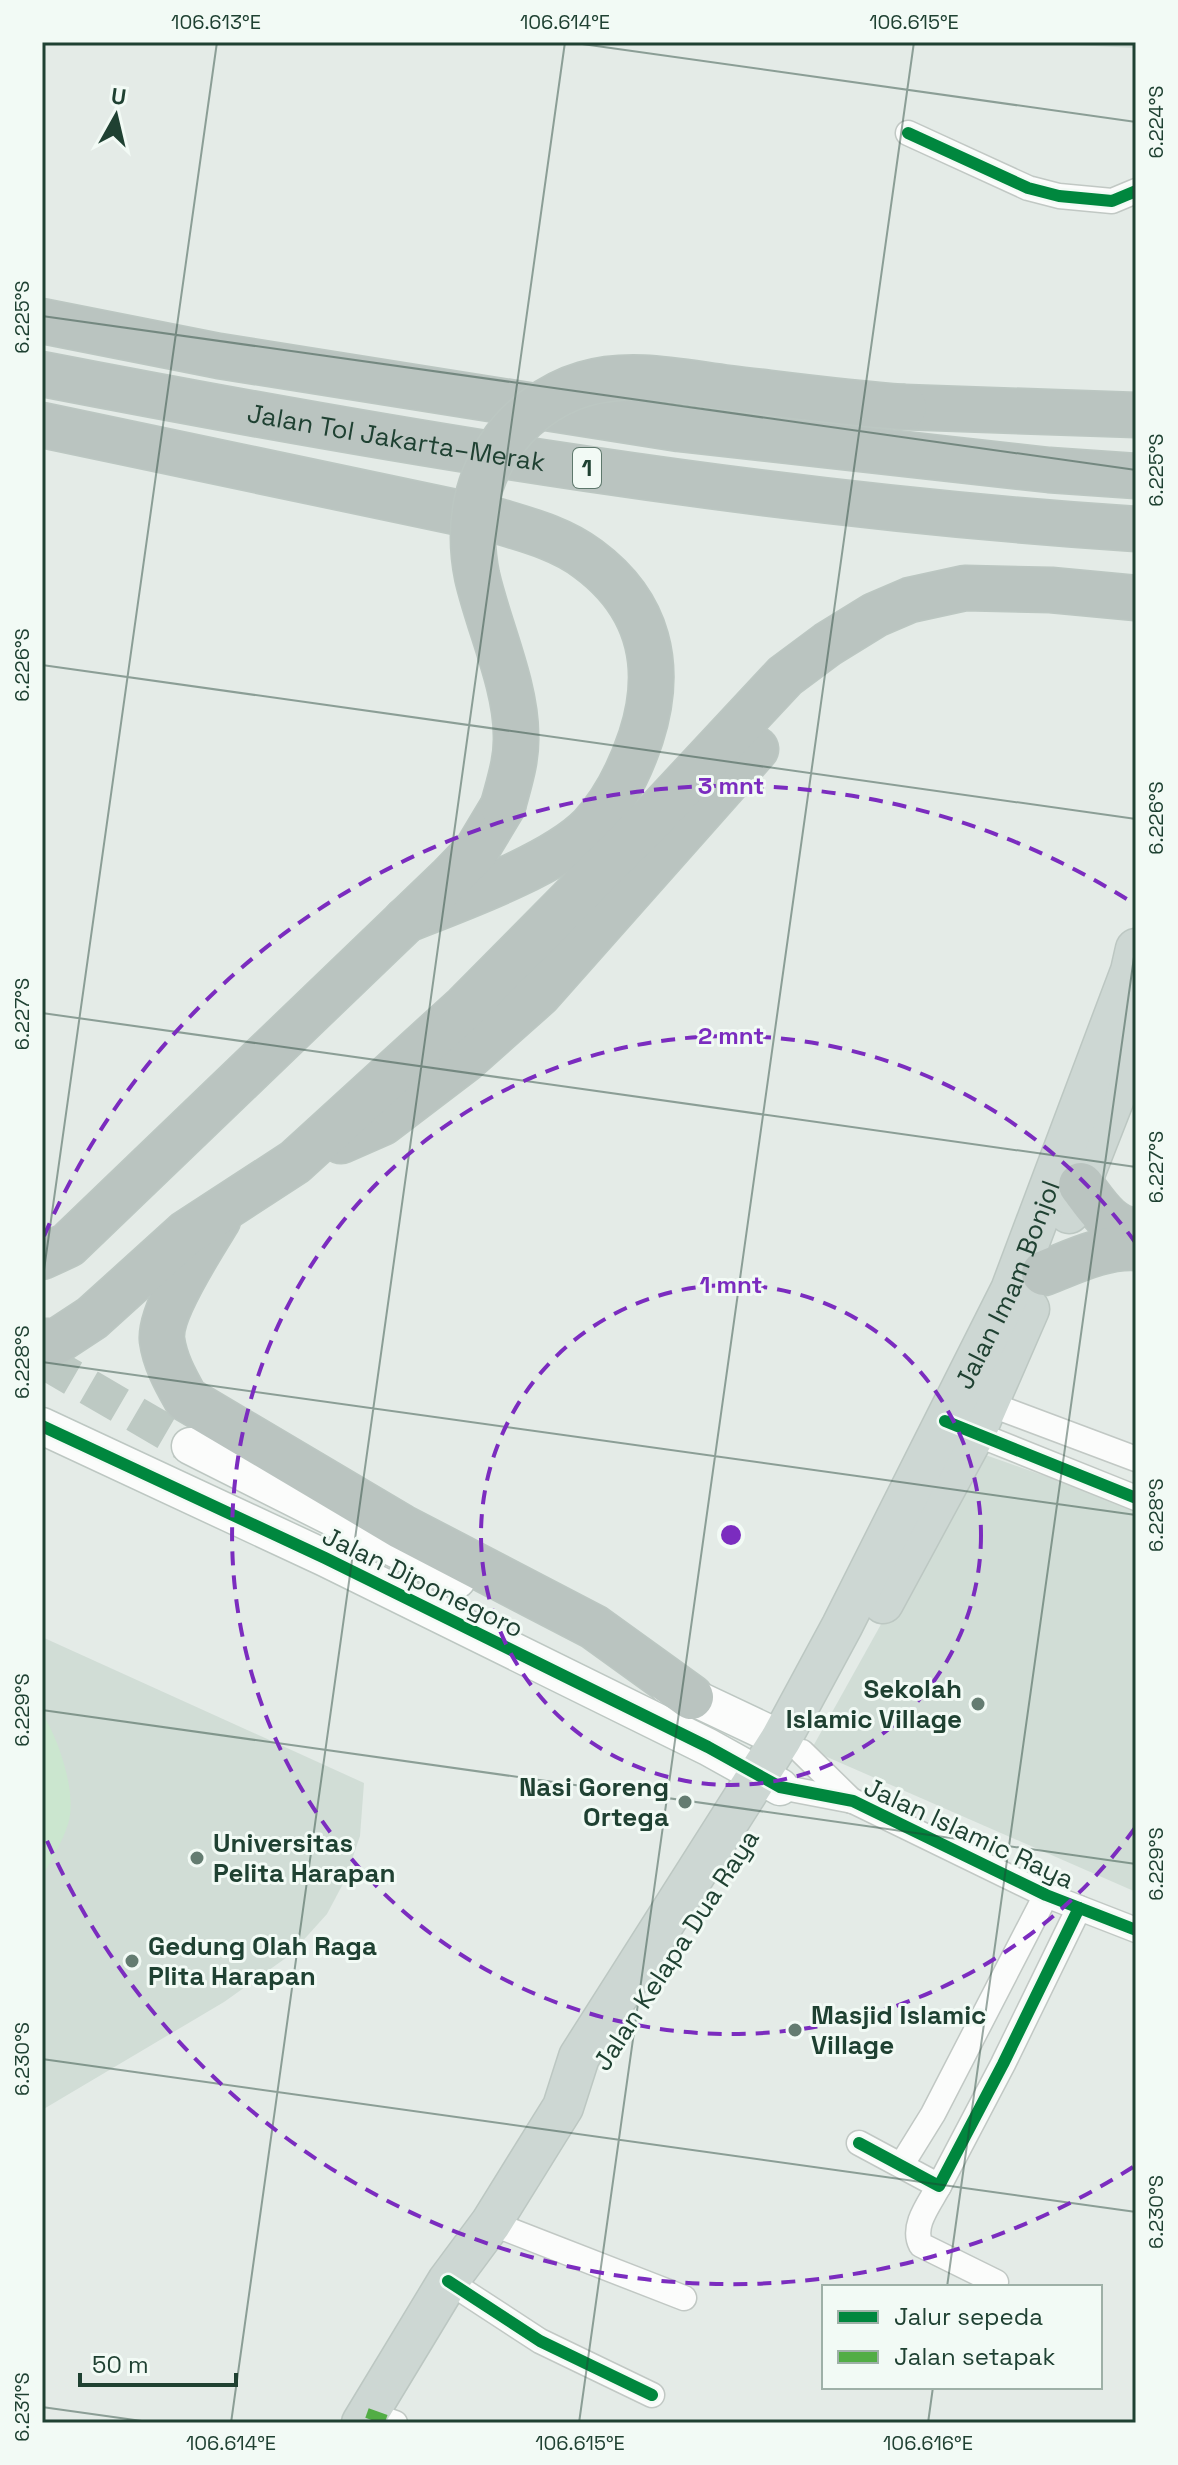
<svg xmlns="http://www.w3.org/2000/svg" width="1178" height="2465" viewBox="0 0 1178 2465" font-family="'Space Grotesk',sans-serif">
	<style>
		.built { fill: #d1ddd6 }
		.green { fill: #cbe6cf }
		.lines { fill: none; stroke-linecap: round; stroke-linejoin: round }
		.secondary-tunnel { stroke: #bdc9c3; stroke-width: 36; stroke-dasharray: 36 18; stroke-linecap: butt }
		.street-casing { stroke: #c1c8c4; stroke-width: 27 }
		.secondary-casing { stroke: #bdc7c2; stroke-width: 39 }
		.primary-casing { stroke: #bcc7c2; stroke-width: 43 }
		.highway-casing { stroke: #bcc7c2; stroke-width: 47 }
		.street { stroke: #fbfcfb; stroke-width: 24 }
		.secondary { stroke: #fbfcfb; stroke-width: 36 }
		.primary { stroke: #cdd7d3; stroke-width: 40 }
		.highway { stroke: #bac4c0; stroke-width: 44 }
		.highway-bridge-casing { stroke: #bcc7c2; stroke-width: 47; stroke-linecap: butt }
		.highway-bridge { stroke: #bac4c0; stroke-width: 44 }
		.quiet { stroke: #52ad45; stroke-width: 10; stroke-dasharray: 20 10; stroke-linecap: butt }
		.cycleway-casing { stroke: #f2faf5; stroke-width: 17 }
		.cycleway { stroke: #00873e; stroke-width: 12 }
		.ticks { fill: none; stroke: #1f4132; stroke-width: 2; stroke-opacity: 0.45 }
		.ring { fill: none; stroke: #7b2cbf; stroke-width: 4; stroke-dasharray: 14 10 }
		.poi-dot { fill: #647c71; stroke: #f2faf5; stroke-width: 3 }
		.labels { text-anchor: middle; stroke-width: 6; stroke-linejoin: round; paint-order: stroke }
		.shield { fill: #f2faf5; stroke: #5e786c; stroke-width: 2 }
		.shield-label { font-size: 24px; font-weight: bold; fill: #1f4132 }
		.street-label { font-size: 26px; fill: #1f4132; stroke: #f2faf5 }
		.poi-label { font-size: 26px; font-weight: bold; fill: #1f4132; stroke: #f2faf5; text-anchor: start }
		.centre { fill: #7b2cbf; stroke: #f2faf5; stroke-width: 4 }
		.ring-label { font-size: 24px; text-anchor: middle; font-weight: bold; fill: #7b2cbf; stroke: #f2faf5; stroke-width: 6; stroke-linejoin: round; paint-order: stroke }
		.neatline { fill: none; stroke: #1f4132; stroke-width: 3 }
		.ticks-label { font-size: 20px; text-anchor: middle; fill: #1f4132 }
	</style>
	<rect width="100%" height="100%" fill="#e4ebe7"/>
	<!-- built -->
	<g class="built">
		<polygon points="1054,42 1136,42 1136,48 1054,44"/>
		<polygon points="977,1452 1136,1508 1136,1892 811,1750"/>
		<polygon points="42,1637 364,1783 360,1836 345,1880 327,1914 290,1955 224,2002 42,2110"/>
	</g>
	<!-- green -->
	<path class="green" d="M42,1713C58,1738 74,1785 70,1815C67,1836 51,1859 42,1878Z"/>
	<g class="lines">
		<!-- secondary-tunnel -->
		<polyline class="secondary-tunnel" points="42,1360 190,1446"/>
		<defs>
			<g id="street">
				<polyline points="908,133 1028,188 1059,196 1112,201 1136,191"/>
				<polyline points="976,1399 1136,1459"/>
				<polyline points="964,1429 1136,1498"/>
				<polyline points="802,1752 852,1801"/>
				<polyline points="780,1787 853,1801 1046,1895 1136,1930"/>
				<polyline points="859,2143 939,2186 1003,2064 1079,1908"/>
				<polyline points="902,2164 933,2114 1046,1895"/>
				<path d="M939,2186C930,2203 911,2226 921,2245L996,2282"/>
				<polyline points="491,2223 684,2298"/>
				<polyline points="448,2281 540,2341 652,2395"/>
				<polyline points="367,2413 395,2423"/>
			</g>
			<g id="secondary">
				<polyline points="42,1426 325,1558 708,1747 780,1787"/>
				<polyline points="190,1446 457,1580"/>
				<polyline points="667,1685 781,1739"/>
			</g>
			<g id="primary">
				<polyline points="1069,1213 1136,1042"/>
				<polyline points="883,1603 975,1433 1029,1309"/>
				<path id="s1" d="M362,2423L448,2281L491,2223L563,2107L579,2057L781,1739L842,1626L1011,1290L1131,971L1136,949"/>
			</g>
			<g id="highway">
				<polyline points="42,321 219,356 679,429 1049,470 1136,476"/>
				<path id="s2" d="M42,374C403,444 769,505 1136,529"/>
				<polyline points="904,407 1136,415"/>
				<path d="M42,425L498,521C528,530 562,539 588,559C649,604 664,666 641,737C630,770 615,801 591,827C554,865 457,900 406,920"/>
				<polyline points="341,1141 382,1123 466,1059 539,994 756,749"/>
				<path d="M1081,1185C1095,1203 1110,1230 1136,1230"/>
				<path d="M218,1220C202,1246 159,1312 162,1340C165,1362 176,1381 186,1399L402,1527L594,1627L691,1697"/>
				<polyline points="42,1257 68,1245 449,879 476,851 503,806"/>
				<path d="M1044,1273C1073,1262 1104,1246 1136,1248"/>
				<polyline points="42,1341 57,1341 92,1318 186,1233 295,1162 465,1007 660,810 785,676 828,644 875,615 910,600 965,588 1051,590 1136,598"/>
			</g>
		</defs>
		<!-- street casing -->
		<use href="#street" class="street-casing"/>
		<!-- secondary casing -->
		<use href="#secondary" class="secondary-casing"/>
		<!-- primary casing -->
		<use href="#primary" class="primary-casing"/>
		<!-- highway casing -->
		<use href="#highway" class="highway-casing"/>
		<!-- street -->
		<use href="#street" class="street"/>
		<!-- secondary -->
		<use href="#secondary" class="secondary"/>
		<!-- primary -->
		<use href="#primary" class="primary"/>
		<!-- highway -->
		<use href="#highway" class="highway"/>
		<defs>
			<path id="highway-bridge" d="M503,806C509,783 517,760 516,735C516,685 488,625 477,576C468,531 474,486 499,448C518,418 550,394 584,384C631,370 682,382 729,388C788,395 845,403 904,407"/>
		</defs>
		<!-- highway-bridge casing -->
		<use href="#highway-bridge" class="highway-bridge-casing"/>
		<!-- highway-bridge -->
		<use href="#highway-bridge" class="highway-bridge"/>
		<!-- quiet -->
		<polyline class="quiet" points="367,2413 395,2423"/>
		<defs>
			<g id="cycleway">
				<polyline points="908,133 1028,188 1059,196 1112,201 1136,191"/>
				<polyline points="945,1421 1136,1498"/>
				<polyline points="42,1426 325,1558 708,1747 780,1787 853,1801 1046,1895 1136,1930"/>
				<polyline points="859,2143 939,2186 1003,2064 1079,1908"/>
				<polyline points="448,2281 540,2341 652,2395"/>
			</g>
		</defs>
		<!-- cycleway casing -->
		<use href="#cycleway" class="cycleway-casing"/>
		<!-- cycleway -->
		<use href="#cycleway" class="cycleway"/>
	</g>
	<!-- ticks -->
	<path class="ticks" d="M568,42L1136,122M42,316L1136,470M42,665L1136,819M42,1013L1136,1167M42,1284L217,42M42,1362L1136,1515M42,1710L1136,1864M42,2059L1136,2212M947,2287L1136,943M42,2407L156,2423M231,2423L565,42M579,2423L914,42M928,2423L933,2387"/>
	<!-- distance rings -->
	<g class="ring">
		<circle cx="731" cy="1535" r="250"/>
		<path d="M1135 1828A499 499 0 1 1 1135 1242"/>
		<path d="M1133 2167A749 749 0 0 1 44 1834M44 1236A749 749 0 0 1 1133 903"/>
	</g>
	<!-- markers -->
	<g class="poi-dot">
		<circle cx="978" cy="1704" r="8"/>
		<circle cx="685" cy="1802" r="8"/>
		<circle cx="197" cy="1858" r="8"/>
		<circle cx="132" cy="1961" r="8"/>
		<circle cx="795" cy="2030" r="8"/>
	</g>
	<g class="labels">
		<!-- shield labels -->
		<rect class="shield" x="573" y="448" width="28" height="40" rx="6"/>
		<g class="shield-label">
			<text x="587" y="476">1</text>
		</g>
		<!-- street labels -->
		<g class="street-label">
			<text dy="9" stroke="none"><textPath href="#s2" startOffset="360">Jalan Tol Jakarta–Merak</textPath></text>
			<text dy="9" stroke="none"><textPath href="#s1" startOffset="1312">Jalan Imam Bonjol</textPath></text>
			<text transform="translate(423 1582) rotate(26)" y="9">Jalan Diponegoro</text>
			<text transform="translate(969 1833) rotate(25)" y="9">Jalan Islamic Raya</text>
			<text transform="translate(676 1950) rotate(-57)" y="9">Jalan Kelapa Dua Raya</text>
		</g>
		<!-- poi labels -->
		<g class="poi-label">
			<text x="962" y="1698" text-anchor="end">Sekolah<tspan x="962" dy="30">Islamic Village</tspan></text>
			<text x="669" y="1796" text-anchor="end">Nasi Goreng<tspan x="669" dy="30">Ortega</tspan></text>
			<text x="213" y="1852">Universitas<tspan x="213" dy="30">Pelita Harapan</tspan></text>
			<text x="148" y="1955">Gedung Olah Raga<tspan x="148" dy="30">Plita Harapan</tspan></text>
			<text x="811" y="2024">Masjid Islamic<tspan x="811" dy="30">Village</tspan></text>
		</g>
	</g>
	<circle cx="731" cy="1535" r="12" class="centre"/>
	<g class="ring-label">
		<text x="731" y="794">3 mnt</text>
		<text x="731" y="1044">2 mnt</text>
		<text x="731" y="1293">1 mnt</text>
	</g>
	<!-- border -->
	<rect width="1178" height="2465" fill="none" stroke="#f2faf5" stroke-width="88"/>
	<!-- legend -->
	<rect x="822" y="2285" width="280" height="104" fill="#f2faf5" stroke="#9eb0a7" stroke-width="2"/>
	<rect x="838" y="2311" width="40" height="12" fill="#00873e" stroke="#9eb0a7" stroke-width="2"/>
	<text x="894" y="2325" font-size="24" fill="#1f4132">Jalur sepeda</text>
	<rect x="838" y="2351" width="40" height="12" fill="#52ad45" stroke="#9eb0a7" stroke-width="2"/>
	<text x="894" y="2365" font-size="24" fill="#1f4132">Jalan setapak</text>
	<!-- north arrow -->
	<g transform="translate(116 116) rotate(8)" stroke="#f2faf5" stroke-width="6" paint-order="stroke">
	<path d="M0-6L14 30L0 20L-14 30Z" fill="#1f4132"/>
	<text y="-12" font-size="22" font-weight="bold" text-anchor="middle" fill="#1f4132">U</text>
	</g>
	<!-- scale -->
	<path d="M80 2373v12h156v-12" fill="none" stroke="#1f4132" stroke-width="4"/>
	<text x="92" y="2373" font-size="24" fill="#1f4132" stroke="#f2faf5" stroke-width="6" paint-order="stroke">50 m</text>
	<rect x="44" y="44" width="1090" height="2377" class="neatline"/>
	<g class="ticks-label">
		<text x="216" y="29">106.613°E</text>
		<text x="565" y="29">106.614°E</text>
		<text x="914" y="29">106.615°E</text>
		<text transform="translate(1156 122) rotate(-90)" y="7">6.224°S</text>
		<text transform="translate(22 317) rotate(-90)" y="7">6.225°S</text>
		<text transform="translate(1156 470) rotate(-90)" y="7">6.225°S</text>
		<text transform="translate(22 665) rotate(-90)" y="7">6.226°S</text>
		<text transform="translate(1156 818) rotate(-90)" y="7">6.226°S</text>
		<text transform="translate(22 1014) rotate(-90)" y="7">6.227°S</text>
		<text transform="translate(1156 1167) rotate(-90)" y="7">6.227°S</text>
		<text transform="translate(22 1362) rotate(-90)" y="7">6.228°S</text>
		<text transform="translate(1156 1515) rotate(-90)" y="7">6.228°S</text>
		<text transform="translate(22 1710) rotate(-90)" y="7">6.229°S</text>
		<text transform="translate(1156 1864) rotate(-90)" y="7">6.229°S</text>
		<text transform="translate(22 2059) rotate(-90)" y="7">6.230°S</text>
		<text transform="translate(1156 2212) rotate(-90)" y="7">6.230°S</text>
		<text transform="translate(22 2407) rotate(-90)" y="7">6.231°S</text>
		<text x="231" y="2450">106.614°E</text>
		<text x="580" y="2450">106.615°E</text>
		<text x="928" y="2450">106.616°E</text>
	</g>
</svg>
